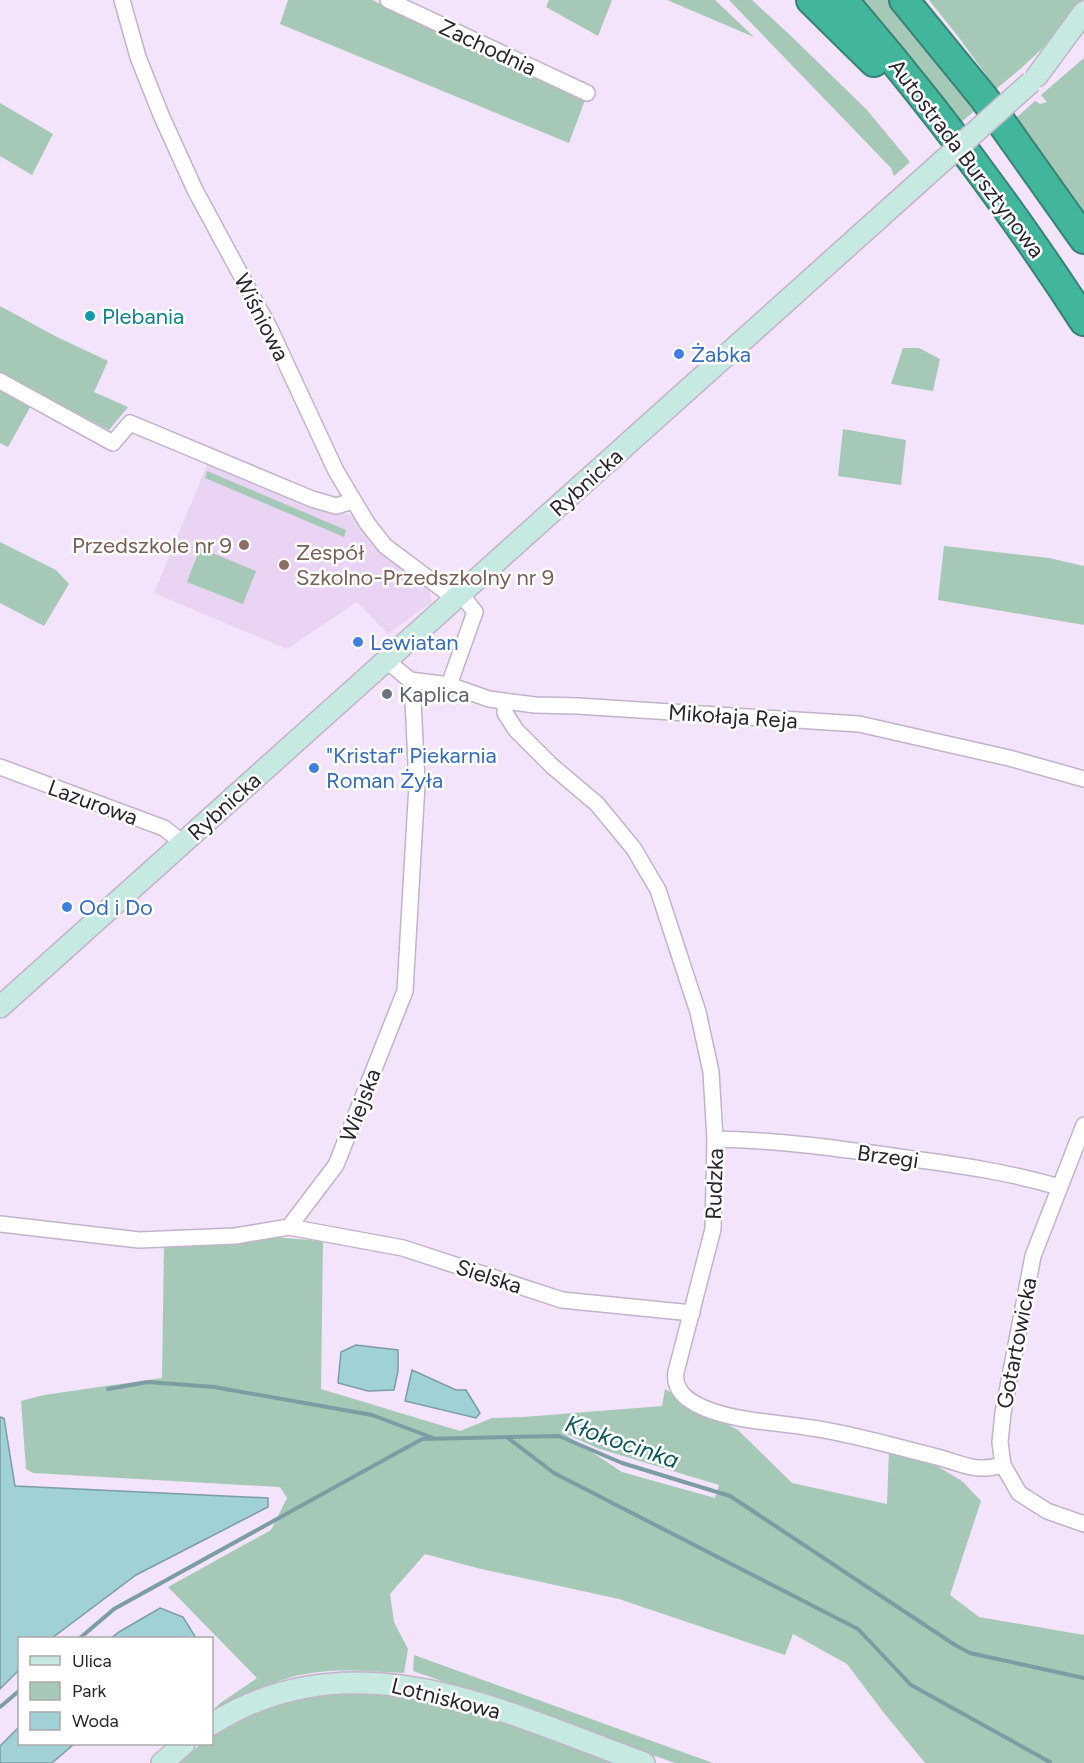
<svg xmlns="http://www.w3.org/2000/svg" width="1084" height="1763" viewBox="0 0 1084 1763" font-family="Figtree,sans-serif">
	<style>
		.built { fill: #e9d5f3 }
		.green { fill: #a5c9b6; fill-rule: evenodd }
		.water { fill: #9fd1d5; stroke: #7c9da3; stroke-width: 1.5 }
		.lines { fill: none; stroke-linecap: round; stroke-linejoin: round }
		.stream { stroke: #7c9da3; stroke-width: 4 }
		.street-casing { stroke: #c2b3ca; stroke-width: 18 }
		.secondary-casing { stroke: #c2b3ca; stroke-width: 24 }
		.highway-casing { stroke: #398375; stroke-width: 32 }
		.street { stroke: #fff; stroke-width: 15 }
		.secondary { stroke: #c6e9e1; stroke-width: 21 }
		.highway { stroke: #41b69c; stroke-width: 28 }
		.secondary-bridge-casing { stroke: #c2b3ca; stroke-width: 24; stroke-linecap: butt }
		.secondary-bridge { stroke: #c6e9e1; stroke-width: 21 }
		.culture-dot { fill: #0f9aa8; stroke: #fff; stroke-width: 2 }
		.shop-dot { fill: #3f7fe0; stroke: #fff; stroke-width: 2 }
		.education-dot { fill: #8d6e63; stroke: #fff; stroke-width: 2 }
		.worship-dot { fill: #6b7280; stroke: #fff; stroke-width: 2 }
		.labels { text-anchor: middle; stroke-width: 5; stroke-linejoin: round; paint-order: stroke }
		.street-label { font-size: 22px; fill: #2a252d; stroke: #fff }
		.culture-label { font-size: 22px; fill: #0d838f; stroke: #fff; text-anchor: start }
		.shop-label { font-size: 22px; fill: #366cbe; stroke: #fff; text-anchor: start }
		.education-label { font-size: 22px; fill: #785e54; stroke: #fff; text-anchor: end }
		.worship-label { font-size: 22px; fill: #5b616d; stroke: #fff; text-anchor: start }
		.water-label { font-size: 24px; font-style: italic; fill: #0f565b; stroke: #fff }
	</style>
	<rect width="100%" height="100%" fill="#f3e3fb"/>
	<!-- built -->
	<polygon class="built" points="209,460 359,519 427,582 432,602 388,634 357,602 287,649 154,593"/>
	<!-- green -->
	<g class="green">
		<polygon points="288,0 372,0 585,100 569,143 280,24"/>
		<polygon points="549,0 612,0 598,36 546,7"/>
		<polygon points="667,0 715,0 754,37"/>
		<polygon points="729,0 752,0 790,35 867,110 910,162 894,176 891,168"/>
		<polygon points="853,0 892,0 980,106 958,125"/>
		<path d="M929,0H1082C1058,36 1029,63 996,89L960,39Z"/>
		<polygon points="1084,58 1084,215 1015,119 1035,101 1040,104 1047,102 1041,95"/>
		<polygon points="0,103 53,134 32,175 0,156"/>
		<polygon points="0,306 55,336 108,361 94,392 128,407 109,430 0,373"/>
		<polygon points="903,348 919,348 940,359 933,391 891,384"/>
		<polygon points="0,386 33,402 8,447 0,443"/>
		<polygon points="843,429 906,440 901,485 838,476"/>
		<polygon points="207,471 346,530 344,537 205,478"/>
		<polygon points="0,542 56,570 69,584 44,626 0,603"/>
		<polygon points="944,546 1049,558 1084,566 1084,625 938,600"/>
		<polygon points="200,548 256,571 243,604 187,582"/>
		<path d="M272,1237L323,1241L321,1389L460,1431L492,1418L523,1417L662,1406L665,1389L738,1430L792,1483L887,1504L889,1451L937,1466L962,1481L981,1501L950,1595L979,1617L1084,1635V1763H925L884,1713L847,1664L793,1634L785,1655L619,1599L481,1569L425,1554L390,1594L394,1622L408,1649L404,1673C367,1671 328,1667 292,1677C264,1685 238,1699 212,1712L219,1704L257,1678L168,1587L271,1530L287,1498L280,1487L33,1473L26,1469L21,1401L44,1395L162,1378L164,1244ZM560,1431L597,1448L719,1485L715,1498L622,1472Z"/>
		<polygon points="414,1655 713,1763 675,1763 413,1671"/>
		<path d="M369,1689L434,1697L618,1763H177L201,1744H212V1736C238,1718 287,1697 318,1692C335,1689 353,1690 369,1689Z"/>
	</g>
	<!-- water -->
	<g class="water">
		<polygon points="356,1345 398,1350 398,1371 394,1390 368,1391 338,1383 341,1352"/>
		<polygon points="412,1370 456,1390 466,1390 480,1413 476,1418 405,1401"/>
		<polygon points="0,1417 4,1418 15,1486 268,1498 268,1507 136,1575 52,1638 20,1638 19,1670 0,1689"/>
		<polygon points="160,1608 183,1617 196,1638 111,1638 119,1632"/>
		<polygon points="19,1727 20,1744 74,1744 52,1763 0,1763 0,1746"/>
	</g>
	<g class="lines">
		<!-- stream -->
		<g class="stream">
			<polyline points="108,1389 148,1382 214,1387 372,1415 433,1438"/>
			<polyline points="508,1438 554,1473 858,1629 911,1685 1050,1762"/>
			<polyline points="80,1638 114,1609 422,1439 559,1436 622,1463 730,1496 955,1645 970,1653 1084,1678"/>
			<polyline points="0,1707 20,1690"/>
		</g>
		<defs>
			<g id="street">
				<polyline points="122,0 138,57 161,115 195,190 270,329 336,471 367,523 385,546 445,591 454,600"/>
				<polyline points="388,0 587,93"/>
				<polyline points="0,381 113,443 130,423 312,499 336,506 353,501"/>
				<polyline points="387,661 410,680 449,685 489,699 535,705 578,706 859,724 1009,758 1084,779"/>
				<polyline points="449,685 475,612 461,594"/>
				<path d="M505,702V713L516,730L552,766L597,804L634,849L658,890L698,1012L711,1072L715,1139L713,1229L676,1372C673,1391 688,1401 704,1408C738,1422 777,1422 812,1428C854,1434 896,1447 937,1457C964,1464 974,1473 1003,1465"/>
				<polyline points="0,767 164,828 183,843"/>
				<polyline points="1084,1125 1033,1256 1003,1413 1000,1442 1003,1465 1019,1493 1047,1511 1084,1524"/>
				<path d="M715,1139C780,1140 843,1149 906,1158C958,1165 1009,1172 1059,1187"/>
				<polyline points="0,1224 139,1240 235,1236 289,1227 336,1165 405,991 417,784 413,700 414,681"/>
				<polyline points="289,1227 403,1248 562,1300 692,1313"/>
			</g>
			<g id="secondary">
				<polyline points="1037,76 1084,12"/>
				<polyline points="0,1007 917,184"/>
				<path d="M212,1724C354,1634 503,1712 644,1763"/>
				<polyline points="162,1763 184,1744"/>
			</g>
			<g id="highway">
				<polyline points="811,0 874,62"/>
				<path d="M843,0C930,101 1011,208 1084,321"/>
				<polyline points="904,0 984,98 1084,239"/>
			</g>
		</defs>
		<!-- street casing -->
		<use href="#street" class="street-casing"/>
		<!-- secondary casing -->
		<use href="#secondary" class="secondary-casing"/>
		<!-- highway casing -->
		<use href="#highway" class="highway-casing"/>
		<!-- street -->
		<use href="#street" class="street"/>
		<!-- secondary -->
		<use href="#secondary" class="secondary"/>
		<!-- highway -->
		<use href="#highway" class="highway"/>
		<defs>
			<polyline id="secondary-bridge" points="917,184 1031,82"/>
		</defs>
		<!-- secondary-bridge casing -->
		<use href="#secondary-bridge" class="secondary-bridge-casing"/>
		<!-- secondary-bridge -->
		<use href="#secondary-bridge" class="secondary-bridge"/>
	</g>
	<!-- markers -->
	<circle class="culture-dot" cx="90" cy="316" r="6"/>
	<g class="shop-dot">
		<circle cx="679" cy="354" r="6"/>
		<circle cx="358" cy="642" r="6"/>
		<circle cx="314" cy="768" r="6"/>
		<circle cx="67" cy="907" r="6"/>
	</g>
	<g class="education-dot">
		<circle cx="244" cy="545" r="6"/>
		<circle cx="284" cy="565" r="6"/>
	</g>
	<circle class="worship-dot" cx="387" cy="694" r="6"/>
	<g class="labels">
		<!-- street labels -->
		<g class="street-label">
			<text transform="translate(488 47) rotate(25)" y="8">Zachodnia</text>
			<text transform="translate(967 158) rotate(53)" y="8">Autostrada Bursztynowa</text>
			<text transform="translate(262 317) rotate(63)" y="8">Wiśniowa</text>
			<text transform="translate(586 482) rotate(-42)" y="8">Rybnicka</text>
			<text transform="translate(733 716) rotate(4)" y="8">Mikołaja Reja</text>
			<text transform="translate(93 802) rotate(20)" y="8">Lazurowa</text>
			<text transform="translate(224 806) rotate(-42)" y="8">Rybnicka</text>
			<text transform="translate(360 1105) rotate(-69)" y="8">Wiejska</text>
			<text transform="translate(888 1156) rotate(8)" y="8">Brzegi</text>
			<text transform="translate(714 1184) rotate(-88)" y="8">Rudzka</text>
			<text transform="translate(489 1276) rotate(18)" y="8">Sielska</text>
			<text transform="translate(1016 1343) rotate(-79)" y="8">Gotartowicka</text>
			<text transform="translate(446 1698) rotate(14)" y="8">Lotniskowa</text>
		</g>
		<!-- culture labels -->
		<g class="culture-label">
			<text x="102" y="324">Plebania</text>
		</g>
		<!-- shop labels -->
		<g class="shop-label">
			<text x="691" y="362">Żabka</text>
			<text x="370" y="650">Lewiatan</text>
			<text x="326" y="763">"Kristaf" Piekarnia<tspan x="326" dy="25">Roman Żyła</tspan></text>
			<text x="79" y="915">Od i Do</text>
		</g>
		<!-- education labels -->
		<g class="education-label">
			<text x="232" y="553">Przedszkole nr 9</text>
			<text x="296" y="560" text-anchor="start">Zespół<tspan x="296" dy="25">Szkolno-Przedszkolny nr 9</tspan></text>
		</g>
		<!-- worship labels -->
		<g class="worship-label">
			<text x="399" y="702">Kaplica</text>
		</g>
		<!-- water labels -->
		<g class="water-label">
			<text transform="translate(622 1442) rotate(19)" y="8">Kłokocinka</text>
		</g>
	</g>
	<!-- legend -->
	<rect x="18" y="1637" width="195" height="108" fill="#ffffff" stroke="#aaa8ab" stroke-width="1.5"/>
	<rect x="30" y="1656" width="30" height="9" fill="#c6e9e1" stroke="#aaa8ab" stroke-width="1.5"/>
	<text x="72" y="1667" font-size="18" fill="#2a252d">Ulica</text>
	<rect x="30" y="1682" width="30" height="18" fill="#a5c9b6" stroke="#aaa8ab" stroke-width="1.5"/>
	<text x="72" y="1697" font-size="18" fill="#2a252d">Park</text>
	<rect x="30" y="1712" width="30" height="18" fill="#9fd1d5" stroke="#aaa8ab" stroke-width="1.5"/>
	<text x="72" y="1727" font-size="18" fill="#2a252d">Woda</text>
</svg>
